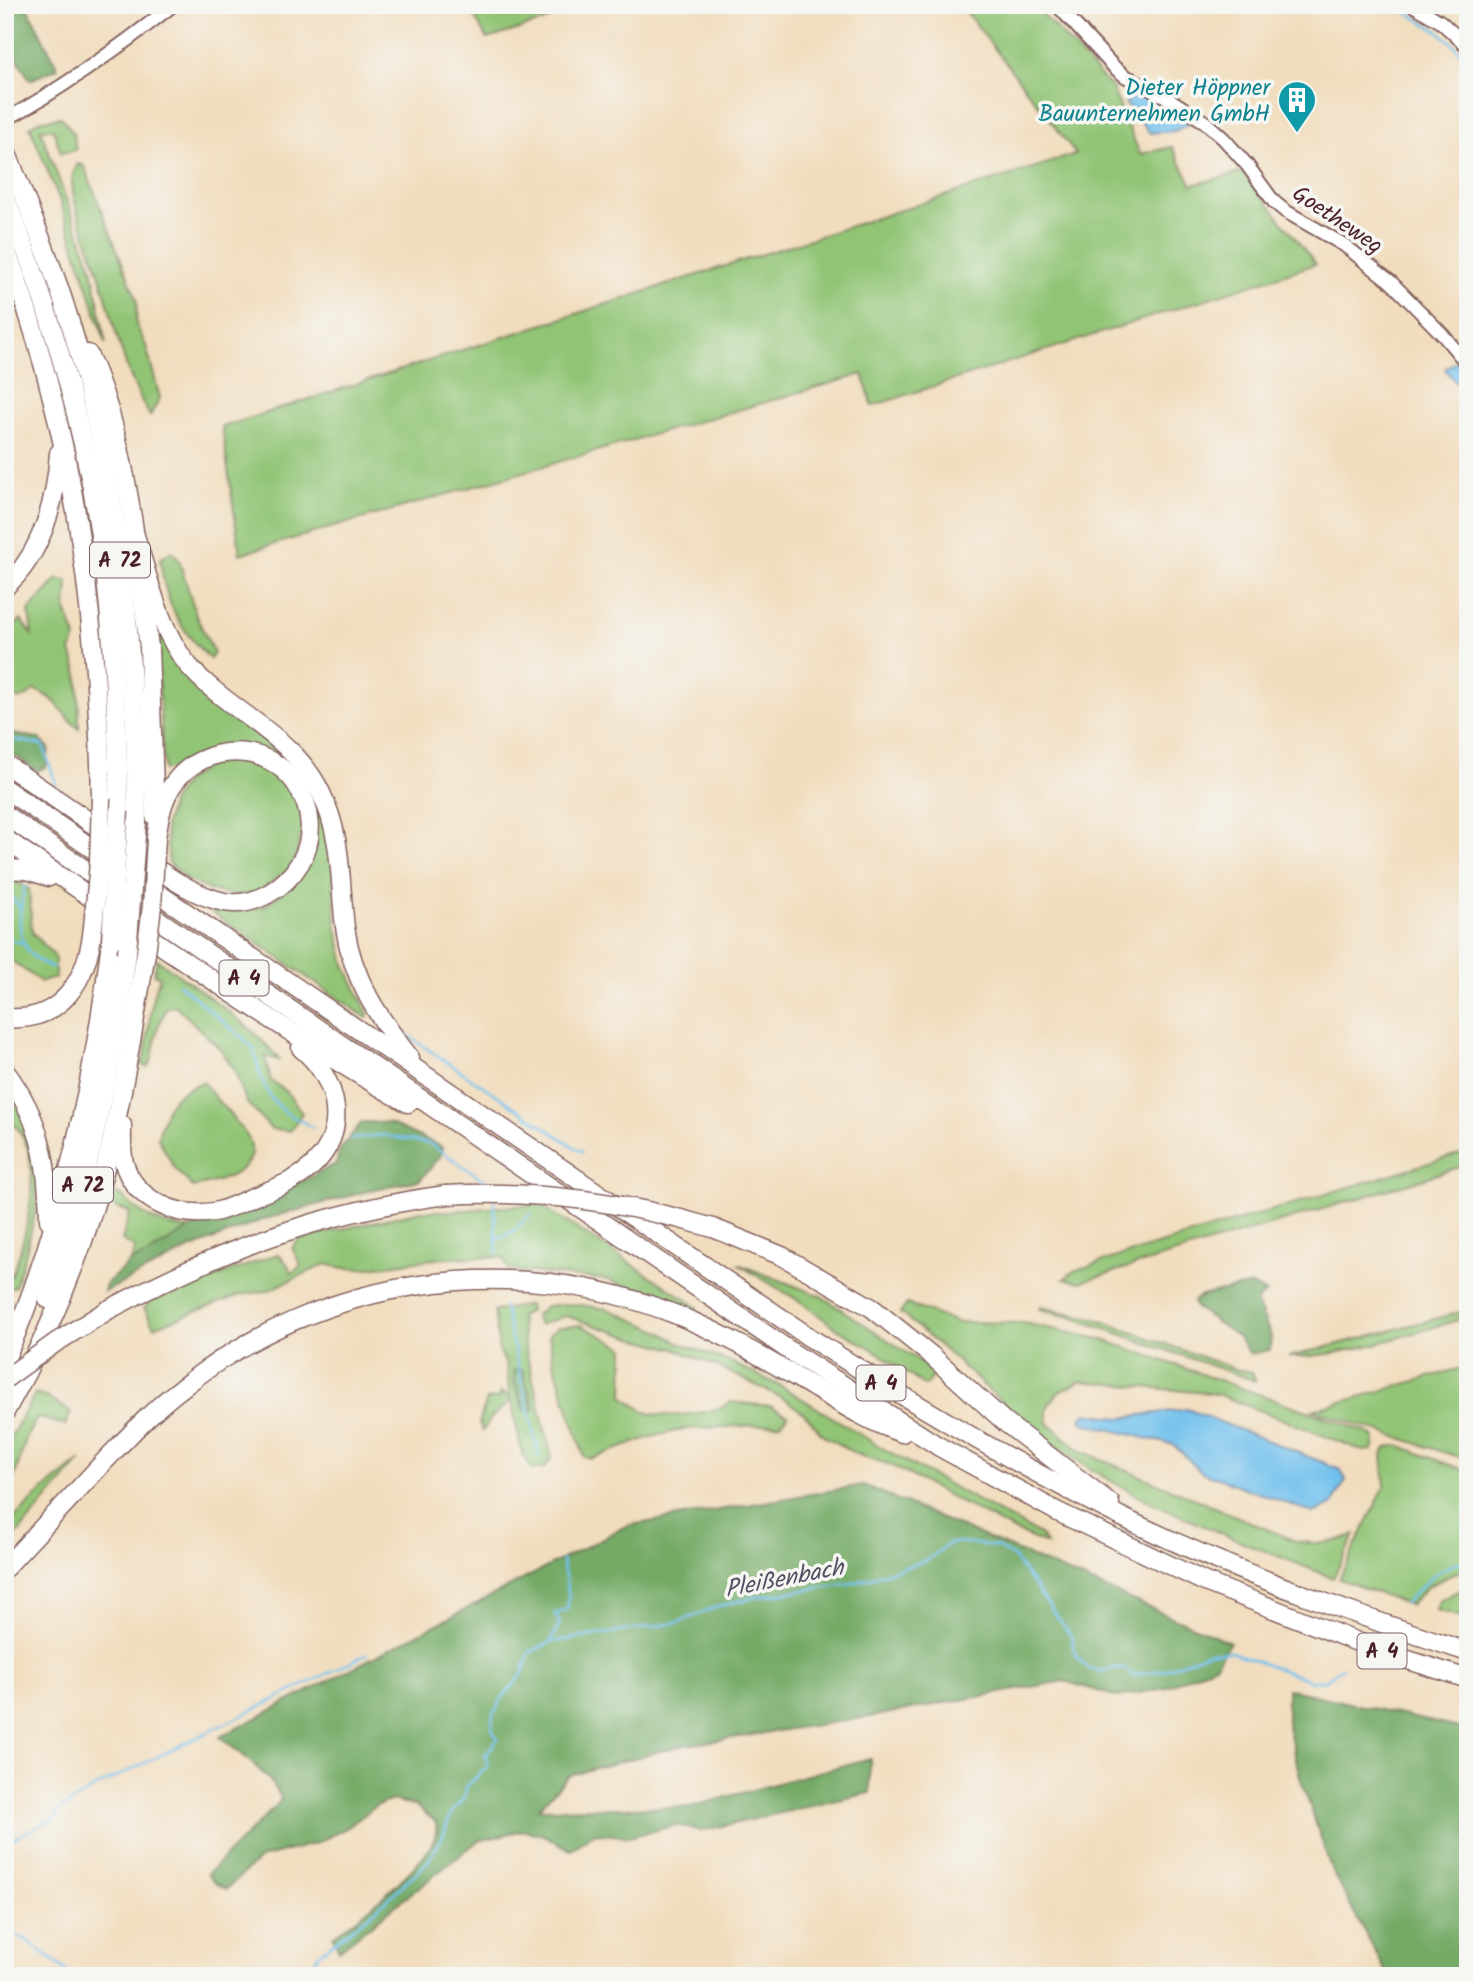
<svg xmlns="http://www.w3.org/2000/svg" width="1473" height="1981" viewBox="0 0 1473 1981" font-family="Kalam,sans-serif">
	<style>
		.green { fill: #91c475; stroke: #6e7250; stroke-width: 2 }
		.forest { fill: #74aa66; stroke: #5f6448; stroke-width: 2 }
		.water { fill: #72c1ed; stroke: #5e708c; stroke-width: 2 }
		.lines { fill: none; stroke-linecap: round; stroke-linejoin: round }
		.stream { stroke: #72c1ed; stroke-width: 2.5 }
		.minor-casing { stroke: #84625e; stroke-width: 16 }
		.highway-casing { stroke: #84625e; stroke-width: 21 }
		.minor { stroke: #fff; stroke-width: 12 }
		.highway { stroke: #fff; stroke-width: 18 }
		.highway-bridge-casing { stroke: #84625e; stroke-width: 21; stroke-linecap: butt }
		.highway-bridge { stroke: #fff; stroke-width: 18 }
		.labels { text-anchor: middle; stroke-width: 7; stroke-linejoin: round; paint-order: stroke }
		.shield { fill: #f6f6f2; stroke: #7e6067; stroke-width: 2 }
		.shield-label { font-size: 21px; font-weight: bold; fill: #4a1f2b }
		.culture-label { font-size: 23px; fill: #0d838f; stroke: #f6f6f2; text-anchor: end }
		.street-label { font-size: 23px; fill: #4a1f2b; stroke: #f6f6f2 }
		.water-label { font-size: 24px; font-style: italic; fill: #565065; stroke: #f6f6f2 }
	</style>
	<rect width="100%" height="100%" fill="#f6f6f2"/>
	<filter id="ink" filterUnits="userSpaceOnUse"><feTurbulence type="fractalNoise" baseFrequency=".0143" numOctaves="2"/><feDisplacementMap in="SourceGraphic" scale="14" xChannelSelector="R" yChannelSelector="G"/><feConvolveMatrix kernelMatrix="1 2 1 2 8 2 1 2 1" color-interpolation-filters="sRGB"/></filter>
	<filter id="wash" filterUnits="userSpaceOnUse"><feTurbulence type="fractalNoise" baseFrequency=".00686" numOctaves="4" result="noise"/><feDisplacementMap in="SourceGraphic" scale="28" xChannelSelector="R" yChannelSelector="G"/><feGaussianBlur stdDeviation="1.57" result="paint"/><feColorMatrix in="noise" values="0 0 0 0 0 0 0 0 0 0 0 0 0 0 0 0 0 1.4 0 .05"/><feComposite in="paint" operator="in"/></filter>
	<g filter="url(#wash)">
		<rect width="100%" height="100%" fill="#f1ddbe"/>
		<!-- green -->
		<g class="green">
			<polygon points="468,5 576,5 545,21 487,39"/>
			<polygon points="961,5 1034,5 1112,88 1140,154 1172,147 1192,185 1243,172 1316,264 872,406 863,374 240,554 222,427 1076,154"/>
			<polygon points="61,117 73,132 76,150 61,153 53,129 40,129 92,268 106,344 60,201 30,127 38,121"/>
			<path d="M78,164L84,166L137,300L136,324L146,346L160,398L150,416C123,372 114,321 99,273C90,245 72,207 72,179C72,173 76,168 78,164Z"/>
			<path d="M172,551L179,560L197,618L214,653L210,659C178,628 165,603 160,559Z"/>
			<path d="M58,579L68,582L66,609L76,638L71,651L78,674L79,729C61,714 59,698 34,690L26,697L18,699L5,691V636L7,634L13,635V627L21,620L32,635L29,610Z"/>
			<polygon points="155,627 176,661 282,754 306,783 321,815 331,848 337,929 345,965 368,1014 367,1018 182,892 248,910 265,906 294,884 312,802 257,749 178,770 164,770"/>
			<polygon points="234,758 260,762 294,790 304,824 293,866 259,892 237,896 209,890 187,880 169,863 165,826 172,801 186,781 207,766"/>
			<polygon points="12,879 29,889 32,932 55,957 55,978 41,982 5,956 5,883"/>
			<path d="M157,959C194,987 253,1024 279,1060L265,1056L271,1081L286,1091L302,1113L290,1131L271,1129L247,1103L235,1072L222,1051L176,1006L167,1007L158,1027L151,1062L147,1067L141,1065L145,1055L153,996L160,977L154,974Z"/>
			<path d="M203,1082C212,1096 247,1131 250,1142C259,1173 215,1183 193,1187L175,1169L158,1138C165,1106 170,1094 203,1082Z"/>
			<path d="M5,1087L24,1117L38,1162L36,1209L25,1256L15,1287L5,1289V1278L11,1277C27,1238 45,1161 16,1126L5,1127Z"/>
			<polygon points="5,1132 12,1187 5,1219"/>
			<polygon points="1468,1151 1468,1164 1416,1181 1080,1282 1064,1279 1074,1271 1104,1261"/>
			<path d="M113,1193C124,1195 128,1203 136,1209C152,1221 170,1227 189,1229L144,1257L131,1261L135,1248L122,1240L130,1212L112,1206Z"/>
			<path d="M539,1204L698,1307L695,1313L608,1280L509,1270L503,1257C475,1257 445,1257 417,1261C384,1265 358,1274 326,1264L267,1291L240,1295L154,1327L144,1308L152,1300L278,1254L288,1265L291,1273L301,1266L292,1248L300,1239L421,1211H452Z"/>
			<polygon points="738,1264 821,1296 921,1362 934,1374 925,1386 874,1350 837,1329 804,1304"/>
			<polygon points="573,1304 608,1309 657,1330 682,1344 730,1362 781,1386 889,1452 1040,1535 1046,1544 1015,1531 891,1465 856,1454 823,1435 806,1415 786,1400 719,1367 675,1349 633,1338 566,1316 539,1325 535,1316 546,1306"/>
			<path d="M907,1304L956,1322L1024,1323L1104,1340L1367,1432L1375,1438V1445L1372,1450L1363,1451L1217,1394L1081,1381L1059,1392L1050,1402L1047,1409L1048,1423L1081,1451L1295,1541C1318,1545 1334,1544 1355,1534L1333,1578C1246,1543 1149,1509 1072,1457C1009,1415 959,1358 900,1313Z"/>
			<polygon points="529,1305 530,1311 520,1316 525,1347 552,1458 543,1469 532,1469 522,1453 511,1400 491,1418 483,1431 479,1423 487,1400 499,1398 501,1392 510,1398 506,1364 499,1351 494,1311"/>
			<polygon points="1040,1307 1096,1319 1238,1370 1252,1372 1255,1381 1071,1317 1039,1310"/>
			<path d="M1468,1310V1317C1413,1333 1346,1357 1289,1357Z"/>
			<path d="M580,1325L624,1347L623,1396C631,1401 642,1413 652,1414C669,1417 718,1414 730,1402L770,1406L788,1415L780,1424L685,1429L651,1437L590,1459L584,1457L553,1361L549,1335L557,1328Z"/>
			<polygon points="1468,1366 1468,1460 1313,1410"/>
			<polygon points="35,1394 48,1398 71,1412 65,1425 37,1417 27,1436 12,1484 6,1479 11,1436"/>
			<polygon points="1398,1445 1468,1472 1468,1567 1428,1586 1410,1605 1339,1579 1385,1486 1382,1455 1386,1448"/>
			<polygon points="81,1460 9,1544 5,1542 7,1525 41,1492"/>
			<polygon points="1468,1586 1468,1619 1436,1610 1439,1601"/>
		</g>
		<!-- forest -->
		<g class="forest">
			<polygon points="5,5 26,5 58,68 30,80 5,39"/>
			<polygon points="5,733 38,738 49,748 46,767 37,771 5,749"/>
			<polygon points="362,1122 389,1123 442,1147 440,1157 420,1180 375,1189 265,1219 187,1250 104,1292 106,1284 131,1261 144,1256 189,1229 257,1204 336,1164 340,1150"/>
			<polygon points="1252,1285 1266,1293 1256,1301 1271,1336 1270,1350 1250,1354 1238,1337 1195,1307 1193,1301 1204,1295"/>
			<path d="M514,1370H522C526,1385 532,1395 534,1410H524L514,1382Z"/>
			<path d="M863,1485L1230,1642L1215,1665L1165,1688L1118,1697L1064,1681L869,1717L680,1746L569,1775L538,1809L690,1807L870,1758V1793L701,1831L676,1825L629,1837L594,1833L571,1850L543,1835L524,1830L478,1841L339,1950L333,1936C357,1919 432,1861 436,1833C437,1829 436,1826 436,1822L416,1806L393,1800L377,1805L348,1827L317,1843L261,1858L226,1889L215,1883L207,1874L275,1807L281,1799C275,1777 237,1752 220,1737L626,1526Z"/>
			<polygon points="1287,1689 1468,1730 1468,1976 1388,1976 1332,1871 1300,1777 1287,1722"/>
		</g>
		<!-- water -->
		<g class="water">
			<polygon points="1148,95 1188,119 1189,124 1175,131 1150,133 1125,103 1133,97"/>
			<polygon points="1457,360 1468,370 1468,381 1461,385 1457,384 1445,369"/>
			<polygon points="1187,1409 1340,1469 1346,1480 1332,1505 1313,1513 1201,1472 1174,1445 1083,1423 1081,1418 1086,1413 1120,1418"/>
		</g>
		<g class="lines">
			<!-- stream -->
			<g class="stream">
				<path d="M1393,5C1421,21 1452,34 1468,64"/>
				<polyline points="5,738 43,745 56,784"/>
				<path d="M25,886C17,918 14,955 52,967"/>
				<polyline points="5,887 19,907"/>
				<polyline points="5,939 10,939 22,943"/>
				<polyline points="179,984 253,1047 261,1078 271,1098 286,1113 314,1128"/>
				<polyline points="396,1026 411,1038 582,1152"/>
				<polyline points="350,1139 383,1135 430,1144 493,1186"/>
				<polyline points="494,1199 497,1253"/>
				<polyline points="496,1239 514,1231 531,1213"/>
				<polyline points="504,1306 539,1456"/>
				<path d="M1405,1603C1424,1583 1440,1565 1468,1560"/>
				<polyline points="551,1641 560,1622 554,1614 567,1610 569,1598 562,1560"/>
				<polyline points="5,1843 54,1818 62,1808 96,1787 367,1654"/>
				<polyline points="5,1932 27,1940 73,1976"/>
				<polyline points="299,1976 313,1965 318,1954 371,1914 428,1862 443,1836 451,1813 465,1797 466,1787 486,1768 488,1764 485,1755 498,1739 492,1730 493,1715 502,1698 522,1675 530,1652 551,1642 676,1623 719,1606 756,1597 853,1583 928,1560 948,1544 961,1542 997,1547 1013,1557 1072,1637 1076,1657 1090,1669 1103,1671 1122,1667 1133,1675 1165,1670 1210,1652 1231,1652 1312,1681 1324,1681 1342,1668"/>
			</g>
		</g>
	</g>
	<g filter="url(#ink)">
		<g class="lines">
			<defs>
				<g id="minor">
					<polyline points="1057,5 1114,67 1125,76 1158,92 1205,122 1224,139 1247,165 1274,202 1285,211 1344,245 1391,282 1443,335 1468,365"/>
					<polyline points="1413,5 1441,22 1468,47"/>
					<path d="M5,120C65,87 120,47 173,5"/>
				</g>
				<g id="highway">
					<path d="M5,149C26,200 47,251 64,303C118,471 136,648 137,823"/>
					<path d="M5,197C57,324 94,462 108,598C115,669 118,740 119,811"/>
					<path d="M5,247C73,427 97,607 101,798"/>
					<path d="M88,354C115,413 127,480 136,544"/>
					<path d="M134,533C149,577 158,628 188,665C228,712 294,735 321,793C343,838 339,879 345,927C352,979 379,1018 410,1058"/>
					<polyline points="140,578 149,647 155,816"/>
					<path d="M5,587C42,554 56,501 59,453"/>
					<path d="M5,764C45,791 84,818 123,845C154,866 187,894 224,902C254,908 285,888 300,863C315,838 312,808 296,784C267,741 203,743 174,783C162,799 159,819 156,838"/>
					<path d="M5,789L809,1337C915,1405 1022,1469 1136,1524C1243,1575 1355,1615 1468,1652"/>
					<polyline points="5,815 790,1351 938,1446 1058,1512 1205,1582 1383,1652 1468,1679"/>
					<polyline points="5,839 105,907"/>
					<polyline points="5,869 27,870 49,877"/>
					<path d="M137,929C226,989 314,1050 408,1103"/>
					<path d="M5,1018C64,1023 88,977 93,927"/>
					<path d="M5,1071C41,1119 48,1162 49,1220"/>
					<path d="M122,1125C122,1138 121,1150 124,1163C135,1201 177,1218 214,1212C227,1210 241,1202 253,1197C273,1189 294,1182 310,1168C351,1133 338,1078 301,1048"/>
					<polyline points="713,1228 782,1256 872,1308 932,1356 1006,1423 1110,1503"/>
					<path d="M48,1299C87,1185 111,1073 127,953"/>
					<path d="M108,1310C219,1251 319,1212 446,1195"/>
					<path d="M5,1360C62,1228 94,1083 111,941"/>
					<path d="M5,1412C39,1352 68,1288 89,1223C118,1135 130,1044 146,953"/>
					<path d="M5,1568C36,1534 68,1501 99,1467C126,1439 152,1410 183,1387C321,1277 513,1249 677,1315C725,1334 769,1361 813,1387C841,1404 870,1422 902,1433"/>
				</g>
			</defs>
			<!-- minor casing -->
			<use href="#minor" class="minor-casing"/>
			<!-- highway casing -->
			<use href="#highway" class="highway-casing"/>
			<!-- minor -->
			<use href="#minor" class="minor"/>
			<!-- highway -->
			<use href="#highway" class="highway"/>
			<defs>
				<g id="highway-bridge">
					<polyline points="93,927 99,862 101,798"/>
					<polyline points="111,941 119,811"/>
					<polyline points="127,953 137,823"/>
					<polyline points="146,953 152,906 156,838"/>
					<path d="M446,1195C540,1190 622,1201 713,1228"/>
					<polyline points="5,1379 55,1343 108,1310"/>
				</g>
			</defs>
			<!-- highway-bridge casing -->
			<use href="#highway-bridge" class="highway-bridge-casing"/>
			<!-- highway-bridge -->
			<use href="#highway-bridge" class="highway-bridge"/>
		</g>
	</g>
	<!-- icons -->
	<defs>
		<symbol id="building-pin" viewBox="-11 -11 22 30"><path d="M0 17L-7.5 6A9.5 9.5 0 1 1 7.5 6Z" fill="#0f9aa8" stroke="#f6f6f2"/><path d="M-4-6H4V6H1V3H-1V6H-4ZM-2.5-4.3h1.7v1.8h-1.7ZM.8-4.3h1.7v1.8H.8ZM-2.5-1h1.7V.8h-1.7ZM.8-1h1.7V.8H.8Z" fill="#fff"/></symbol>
	</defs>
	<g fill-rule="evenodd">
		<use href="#building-pin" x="1275" y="78" width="44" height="60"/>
	</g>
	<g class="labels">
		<!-- shield labels -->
		<g class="shield">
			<rect x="90" y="542.5" width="60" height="35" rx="5"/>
			<rect x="219.5" y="960.5" width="49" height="35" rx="5"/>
			<rect x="53" y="1167.5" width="60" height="35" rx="5"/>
			<rect x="856.5" y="1365.5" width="49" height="35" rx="5"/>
			<rect x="1357.5" y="1633.5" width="49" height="35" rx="5"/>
		</g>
		<g class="shield-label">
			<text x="120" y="567">A 72</text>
			<text x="244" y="985">A 4</text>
			<text x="83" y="1192">A 72</text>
			<text x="881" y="1390">A 4</text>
			<text x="1382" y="1658">A 4</text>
		</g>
		<!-- culture labels -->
		<g class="culture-label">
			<text x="1270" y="95">Dieter Höppner<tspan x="1270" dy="26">Bauunternehmen GmbH</tspan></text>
		</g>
		<!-- street labels -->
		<g class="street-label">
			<text transform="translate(1338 219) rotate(34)" y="8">Goetheweg</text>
		</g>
		<!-- water labels -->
		<g class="water-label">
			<text transform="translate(784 1578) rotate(-11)" y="8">Pleißenbach</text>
		</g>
	</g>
	<!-- margin -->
	<rect width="1473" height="1981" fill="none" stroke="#f6f6f2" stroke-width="28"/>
</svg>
